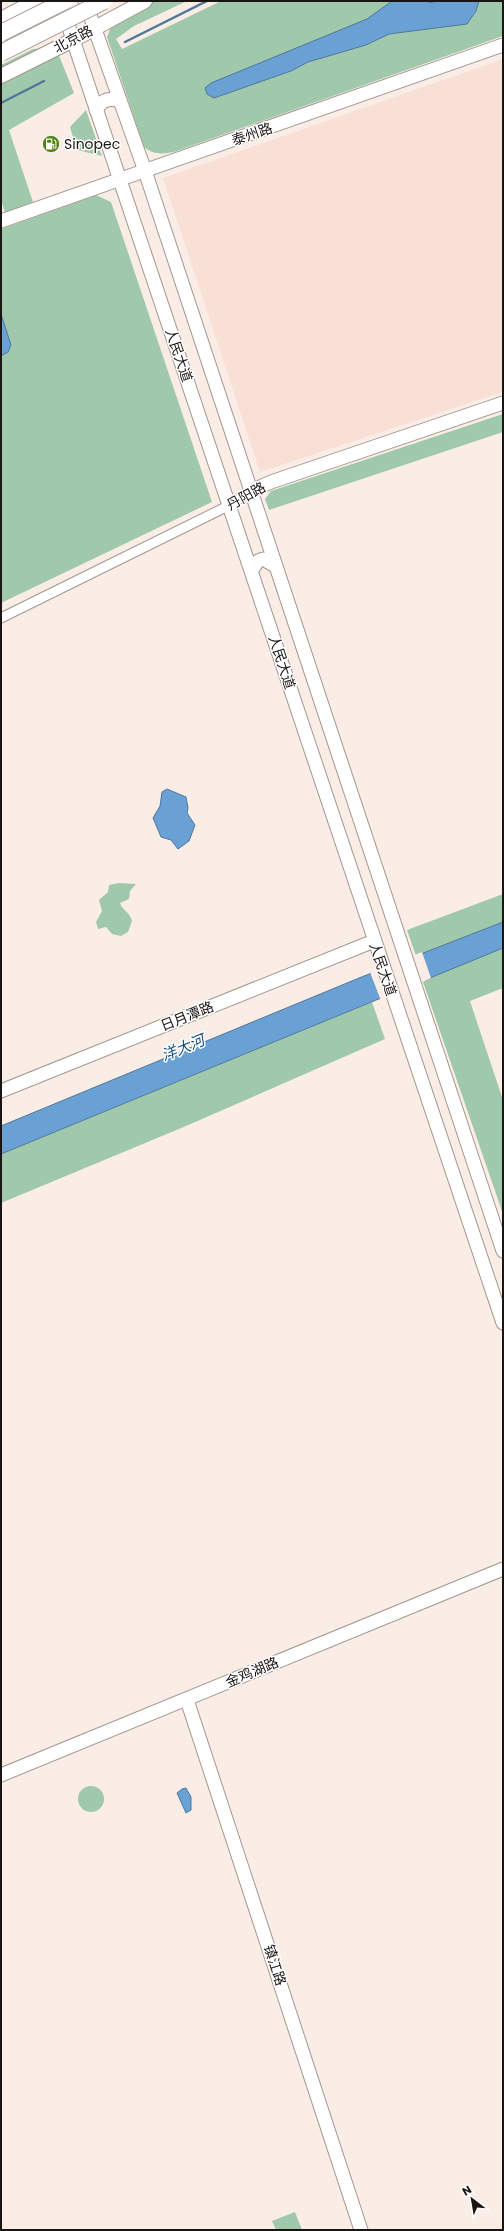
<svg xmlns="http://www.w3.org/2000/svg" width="504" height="2231" viewBox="0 0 504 2231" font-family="Poppins,'Noto Sans SC',sans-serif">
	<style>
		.commercial { fill: #f9e0d7 }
		.green { fill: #a0c9ab }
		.water { fill: #6aa1d5; stroke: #52779b }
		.pier { fill: #f9ede6 }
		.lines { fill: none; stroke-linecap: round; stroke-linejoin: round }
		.stream { stroke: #52779b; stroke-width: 2.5 }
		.street-casing { stroke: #a29791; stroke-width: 11 }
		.secondary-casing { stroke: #a29791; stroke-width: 15 }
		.primary-casing { stroke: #a29791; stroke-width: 16 }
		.street { stroke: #fff; stroke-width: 9 }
		.secondary { stroke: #fff; stroke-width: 13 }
		.primary { stroke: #fff; stroke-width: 14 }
		.highway-bridge-casing { stroke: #a29791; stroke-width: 18; stroke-linecap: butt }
		.highway-bridge { stroke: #fff; stroke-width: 16 }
		.labels { text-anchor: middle; stroke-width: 3; stroke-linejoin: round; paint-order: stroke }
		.street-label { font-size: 14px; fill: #191513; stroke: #fff }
		.poi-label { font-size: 14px; fill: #191513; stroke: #fff; text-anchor: start }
		.water-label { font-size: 15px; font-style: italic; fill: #0f4d7e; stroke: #fff }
	</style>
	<rect width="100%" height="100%" fill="#f9ede6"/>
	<!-- commercial -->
	<polygon class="commercial" points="503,59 503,392 260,472 163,178"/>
	<!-- green -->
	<g class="green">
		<path d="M137,1H187L134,26L116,39L122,49L221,1H503V36L174,152C162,154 154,155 144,147L107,37L113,22Z"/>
		<polygon points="49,48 58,53 74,93 9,130 33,202 5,213 1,199 1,65 33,49"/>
		<polygon points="86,110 102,156 77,150 70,127"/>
		<polygon points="96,195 111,202 212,502 1,603 1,229"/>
		<polygon points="503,414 503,432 269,510 265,499 271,491"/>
		<path d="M119,883L136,884L130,891L129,899L120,903C122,910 130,912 132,921L128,932L121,936L112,934L106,927L98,929L96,922L102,911L99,900L108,892L109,885Z"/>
		<polygon points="503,894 503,922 416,956 407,930"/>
		<polygon points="503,948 503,988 470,1001 503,1100 503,1214 423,982 431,976"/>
		<polygon points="372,1002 385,1039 186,1126 1,1203 1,1154"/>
		<circle cx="91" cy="1799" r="13"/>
		<polygon points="295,2212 302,2230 276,2230 272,2221"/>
	</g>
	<!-- water -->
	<g class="water">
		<polygon points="392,1 426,1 432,3 433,1 479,1 476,11 467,24 389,34 366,45 308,62 291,71 214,98 207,94 205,88 211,83 367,19"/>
		<polygon points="1,314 11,345 8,352 1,356"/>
		<polygon points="167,789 186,797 188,808 187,813 195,825 189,841 178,849 171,840 161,837 153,818 160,806 162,792"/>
		<polygon points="503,922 503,948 1,1154 1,1126 359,978"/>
		<polygon points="186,1788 191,1797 191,1810 186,1813 177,1793 182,1789"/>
	</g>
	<!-- pier -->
	<polygon class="pier" points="422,952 431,978 381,1001 370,972"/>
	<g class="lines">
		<!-- stream -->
		<g class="stream">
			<polyline points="125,42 207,1"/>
			<polyline points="1,103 44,81"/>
		</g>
		<defs>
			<polyline id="street" points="1,618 230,505 251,491"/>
			<g id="secondary">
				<polyline points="60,1 503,1323"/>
				<polyline points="85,1 145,171 503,1251"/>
				<path d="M96,110C102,99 109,98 120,101"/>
				<polyline points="1,221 503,45"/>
				<polyline points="251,491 271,482 503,403"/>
				<polyline points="252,570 258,561 263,559 275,566"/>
				<polyline points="1,1091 374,941"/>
				<polyline points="187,1700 361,2230"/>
				<polyline points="1,1775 503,1569"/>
			</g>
			<g id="primary">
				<polyline points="1,19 36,1"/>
				<polyline points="1,76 73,40 145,1"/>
			</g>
		</defs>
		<!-- street casing -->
		<use href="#street" class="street-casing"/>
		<!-- secondary casing -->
		<use href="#secondary" class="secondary-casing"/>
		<!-- primary casing -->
		<use href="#primary" class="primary-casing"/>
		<!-- street -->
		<use href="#street" class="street"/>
		<!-- secondary -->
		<use href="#secondary" class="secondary"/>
		<!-- primary -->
		<use href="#primary" class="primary"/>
		<defs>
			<g id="highway-bridge">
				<polyline points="1,33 65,1"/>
				<polyline points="1,53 104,1"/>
			</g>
		</defs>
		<!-- highway-bridge casing -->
		<use href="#highway-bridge" class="highway-bridge-casing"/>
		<!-- highway-bridge -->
		<use href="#highway-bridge" class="highway-bridge"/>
	</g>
	<!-- icons -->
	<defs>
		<symbol id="fuel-disc" viewBox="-11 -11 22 22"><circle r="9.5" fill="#518112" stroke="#fff"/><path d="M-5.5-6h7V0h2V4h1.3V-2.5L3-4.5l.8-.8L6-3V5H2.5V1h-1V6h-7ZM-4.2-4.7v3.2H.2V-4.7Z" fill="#fff"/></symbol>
	</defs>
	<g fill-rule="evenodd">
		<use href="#fuel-disc" x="41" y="134" width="20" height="20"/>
	</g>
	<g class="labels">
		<!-- street labels -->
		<g class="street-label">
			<text transform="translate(73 39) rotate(-28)" y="5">北京路</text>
			<text transform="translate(252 134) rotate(-19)" y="5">泰州路</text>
			<text transform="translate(179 355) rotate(71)" y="5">人民大道</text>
			<text transform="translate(246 496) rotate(-29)" y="5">丹阳路</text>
			<text transform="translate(282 662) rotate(72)" y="5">人民大道</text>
			<text transform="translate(383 969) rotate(71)" y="5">人民大道</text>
			<text transform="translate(187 1016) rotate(-22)" y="5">日月潭路</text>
			<text transform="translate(252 1672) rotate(-23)" y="5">金鸡湖路</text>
			<text transform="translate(275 1965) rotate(72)" y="5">镇江路</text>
		</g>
		<!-- poi labels -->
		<g class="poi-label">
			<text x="64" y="149">Sinopec</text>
		</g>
		<!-- water labels -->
		<g class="water-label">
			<text transform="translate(183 1048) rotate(-22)" y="5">洋大河</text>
		</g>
	</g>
	<!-- border -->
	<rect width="504" height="2231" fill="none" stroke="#191513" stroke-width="4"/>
	<!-- north arrow -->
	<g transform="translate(472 2199) rotate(329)" stroke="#ffffff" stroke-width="3" paint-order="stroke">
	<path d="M0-3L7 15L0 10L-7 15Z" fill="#191513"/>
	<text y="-6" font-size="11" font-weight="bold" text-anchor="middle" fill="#191513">N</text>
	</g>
</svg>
